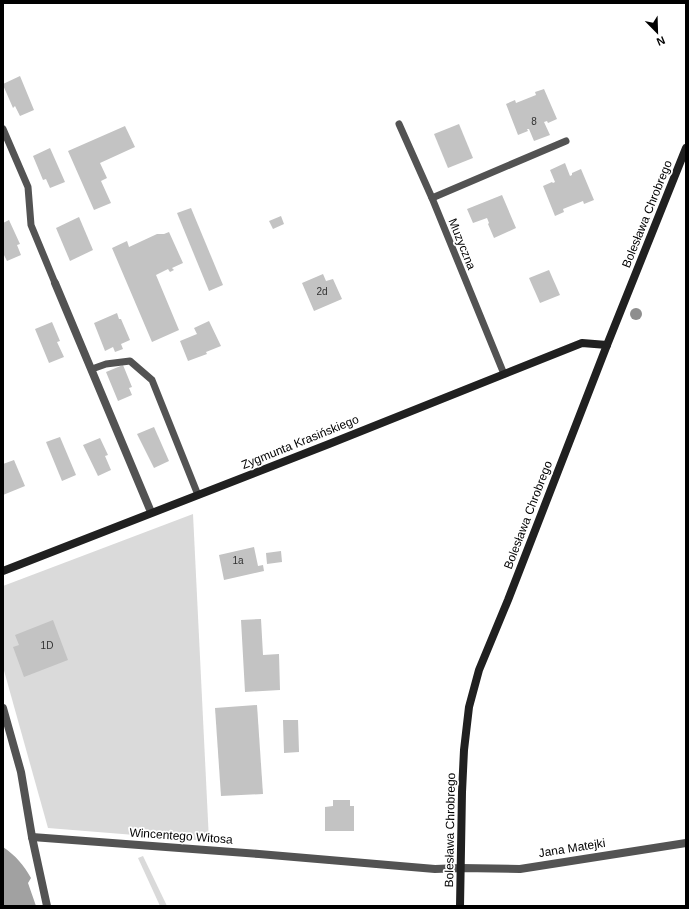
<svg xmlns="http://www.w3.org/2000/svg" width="689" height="909" viewBox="0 0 689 909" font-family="Arial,sans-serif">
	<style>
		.green { fill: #dadada }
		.water { fill: #a1a1a1 }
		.building { fill: #c3c3c3 }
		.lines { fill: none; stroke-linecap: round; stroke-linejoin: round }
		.lane { stroke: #535353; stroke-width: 7 }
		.street { stroke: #535353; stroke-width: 8 }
		.secondary { stroke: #202020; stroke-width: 8 }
		.tree { fill: #8e8e8e }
		.labels { text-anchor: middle; stroke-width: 3.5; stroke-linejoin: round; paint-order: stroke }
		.number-label { font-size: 10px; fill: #313131 }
		.street-label { font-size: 12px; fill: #000; stroke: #fff }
	</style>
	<rect width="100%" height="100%" fill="#fff"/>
	<!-- green -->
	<g class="green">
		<polygon points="193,514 209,841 48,828 3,667 3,586"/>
		<polygon points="143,856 167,906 160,906 138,858"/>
	</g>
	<!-- water -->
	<path class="water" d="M3,847C16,856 23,864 31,878L28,883L36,906H3Z"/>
	<!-- building -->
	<g class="building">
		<polygon points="20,76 34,110 20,116 15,106 13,108 3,85 3,84"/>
		<polygon points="544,89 557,119 548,123 547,121 544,122 550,135 534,141 529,129 527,129 528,131 518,135 506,104 515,100 516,103 536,95 535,92"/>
		<polygon points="459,124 473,158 448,168 434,134"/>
		<polygon points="125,126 135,147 100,163 107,178 101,181 111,203 94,210 68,151"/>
		<polygon points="50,148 65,182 50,188 46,179 43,180 33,156"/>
		<polygon points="565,163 570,176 572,175 572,173 581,169 594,200 584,204 583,201 563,209 564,212 555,216 543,186 552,182 553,183 555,182 550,170"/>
		<polygon points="502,195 516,228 494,238 488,224 489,223 487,218 473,223 467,209"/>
		<polygon points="191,208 223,285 209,291 177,213"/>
		<polygon points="281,216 284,224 273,229 269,221"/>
		<polygon points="79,217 93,250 70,261 56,228"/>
		<polygon points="9,220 20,244 17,245 21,255 7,261 3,253 3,223"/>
		<polygon points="169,232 183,263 172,268 174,270 170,272 168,269 156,275 179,330 152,342 112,248 127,241 129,247 157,234 164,234"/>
		<polygon points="549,270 560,295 540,303 529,278"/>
		<polygon points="323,274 326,281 333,279 342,299 314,311 302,283"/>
		<polygon points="117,313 119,319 121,319 130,340 121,344 123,349 115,352 113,347 105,351 94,323"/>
		<polygon points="209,321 221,346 206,352 207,354 188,361 180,341 197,334 194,328"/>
		<polygon points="52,322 60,341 57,342 64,357 49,363 35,329"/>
		<polygon points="123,365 132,387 129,388 132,395 118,401 106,372"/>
		<polygon points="154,427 169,461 154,468 137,434"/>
		<polygon points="60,437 76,475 62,481 46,442"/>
		<polygon points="100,438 108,455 105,456 111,470 98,476 83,445"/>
		<polygon points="14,460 25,486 3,495 3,464"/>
		<polygon points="254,547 258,566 263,565 264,571 224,580 219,555"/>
		<polygon points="281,551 282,562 267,564 266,553"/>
		<polygon points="261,619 263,655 279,654 280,690 245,692 241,620"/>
		<polygon points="53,620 68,660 24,677 13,647 19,645 15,635"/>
		<polygon points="257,705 263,794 221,796 215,708"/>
		<polygon points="283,720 298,720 299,752 284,753"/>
		<polygon points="333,800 350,800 350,806 354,806 354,831 325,831 325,807 333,806"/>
	</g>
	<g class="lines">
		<!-- lane -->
		<g class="lane">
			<polyline points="399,124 432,198 504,374"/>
			<polyline points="3,129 28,187 31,225 55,283"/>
			<polyline points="432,198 566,141"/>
			<polyline points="92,369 106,364 130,361 152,380 198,495"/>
		</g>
		<!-- street -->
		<g class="street">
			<polyline points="55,283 151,512"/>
			<polyline points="3,708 21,772 32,837 47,906"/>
			<polyline points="32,837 259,854 435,869 461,868 520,869 686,843"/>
		</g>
		<!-- secondary -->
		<g class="secondary">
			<polyline points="3,571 329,444 582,343 607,345"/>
			<polyline points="460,906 462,792 464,750 469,707 479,670 508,600 607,345 686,148"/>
		</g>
	</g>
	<!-- trees -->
	<circle class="tree" cx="636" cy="314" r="6"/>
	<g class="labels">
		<!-- number labels -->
		<g class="number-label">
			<text x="534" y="125">8</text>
			<text x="322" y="295">2d</text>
			<text x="238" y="564">1a</text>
			<text x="47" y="649">1D</text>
		</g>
		<!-- street labels -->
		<g class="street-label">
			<text transform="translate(647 214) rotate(-68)" y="4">Bolesława Chrobrego</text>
			<text transform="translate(462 244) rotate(68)" y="4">Muzyczna</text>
			<text transform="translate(300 442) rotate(-22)" y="4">Zygmunta Krasińskiego</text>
			<text transform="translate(528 515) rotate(-69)" y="4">Bolesława Chrobrego</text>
			<text transform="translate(450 830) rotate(-89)" y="4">Bolesława Chrobrego</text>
			<text transform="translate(181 836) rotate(4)" y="4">Wincentego Witosa</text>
			<text transform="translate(572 848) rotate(-9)" y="4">Jana Matejki</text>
		</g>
	</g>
	<!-- border -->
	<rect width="689" height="909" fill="none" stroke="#000000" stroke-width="8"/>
	<!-- north arrow -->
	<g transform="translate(657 32) rotate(157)" stroke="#ffffff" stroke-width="3" paint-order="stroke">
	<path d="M0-3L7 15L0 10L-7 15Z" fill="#000000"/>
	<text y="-6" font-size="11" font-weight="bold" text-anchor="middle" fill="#000000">N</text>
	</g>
</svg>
